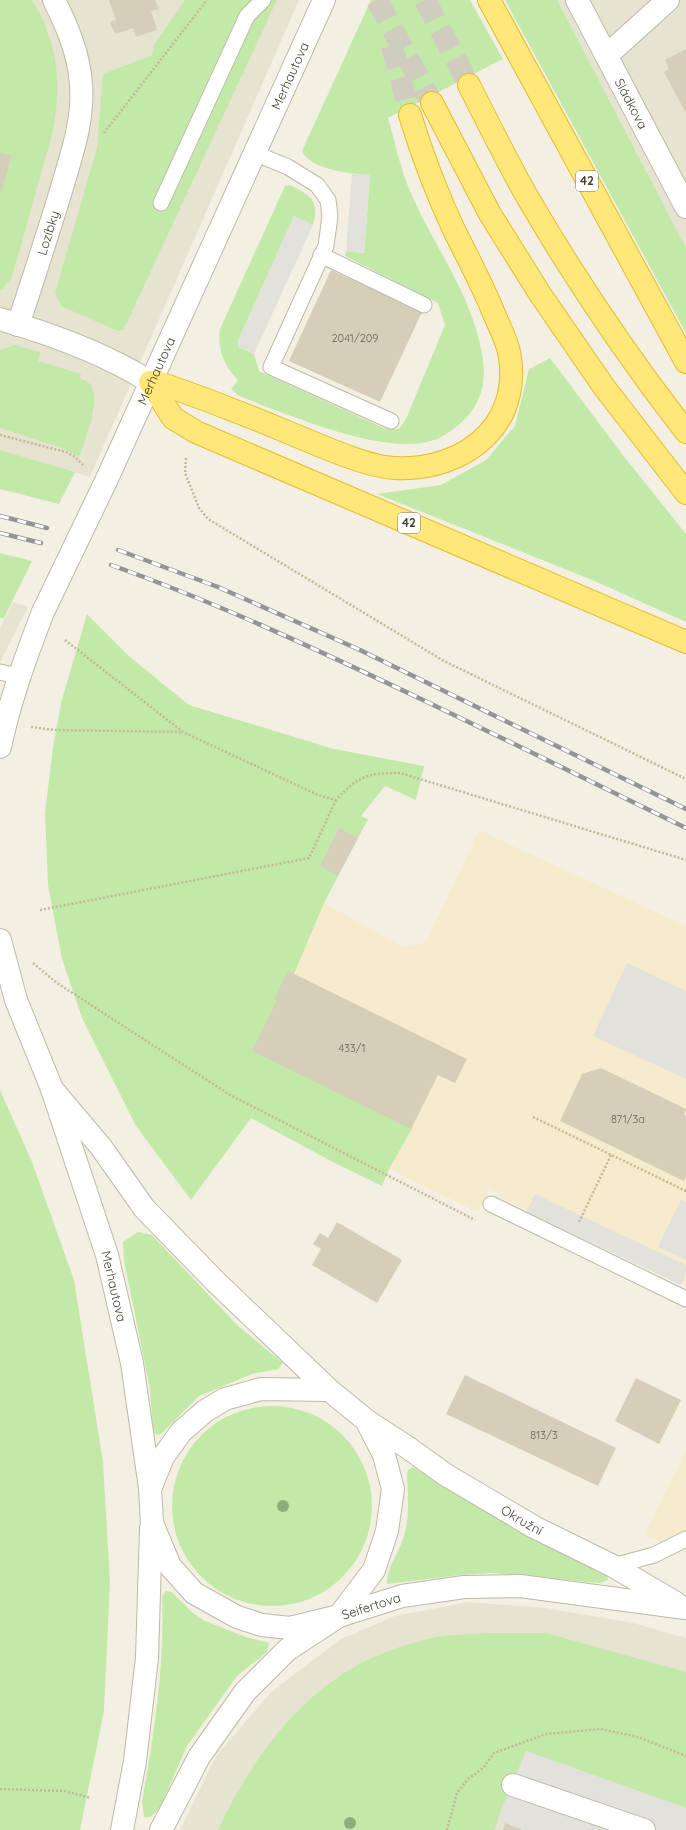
<svg xmlns="http://www.w3.org/2000/svg" width="686" height="1830" viewBox="0 0 686 1830" font-family="Quicksand,sans-serif">
	<style>
		.residential { fill: #e7e3d1 }
		.commercial { fill: #f6ebcd }
		.green { fill: #c3e9a9 }
		.parking { fill: #e3e1dc }
		.building { fill: #d5ceb8 }
		.lines { fill: none; stroke-linecap: round; stroke-linejoin: round }
		.trunk-tunnel { stroke: #d0cdc0; stroke-width: 22; stroke-dasharray: 22 11; stroke-linecap: butt }
		.service-casing { stroke: #beb9a6; stroke-width: 17 }
		.minor-casing { stroke: #beb9a6; stroke-width: 24 }
		.tertiary-casing { stroke: #beb9a6; stroke-width: 24 }
		.trunk-casing { stroke: #e4bb2c; stroke-width: 24 }
		.path { stroke: #c1b896; stroke-width: 2.5; stroke-dasharray: 2 2; stroke-linecap: butt }
		.service { stroke: #fff; stroke-width: 15 }
		.minor { stroke: #fff; stroke-width: 22 }
		.tertiary { stroke: #fff; stroke-width: 22 }
		.trunk { stroke: #ffe879; stroke-width: 22 }
		.rail-casing { stroke: #949494; stroke-width: 4.5 }
		.rail { stroke: #fff; stroke-width: 3; stroke-dasharray: 9; stroke-linecap: butt }
		.tertiary-bridge-casing { stroke: #beb9a6; stroke-width: 24; stroke-linecap: butt }
		.tertiary-bridge { stroke: #fff; stroke-width: 22 }
		.tree { fill: #8cae7a }
		.labels { text-anchor: middle; stroke-width: 3.5; stroke-linejoin: round; paint-order: stroke }
		.number-label { font-size: 11px; fill: #696454 }
		.shield { fill: #fff; stroke: #7d7970; stroke-width: 1 }
		.shield-label { font-size: 12px; font-weight: bold; fill: #454033 }
		.street-label { font-size: 13px; fill: #454033; stroke: #fff }
	</style>
	<rect width="100%" height="100%" fill="#f3f0e3"/>
	<!-- residential -->
	<g class="residential">
		<polygon points="0,0 299,0 90,477 0,450"/>
		<polygon points="505,0 686,0 686,333"/>
		<polygon points="13,602 28,607 0,663 0,628"/>
		<polygon points="469,1602 546,1608 633,1623 686,1638 686,1830 180,1830 216,1756 271,1692 341,1639 395,1616"/>
	</g>
	<!-- commercial -->
	<g class="commercial">
		<polygon points="479,830 686,926 686,1284 504,1199 489,1188 478,1212 389,1169 413,1127 257,1051 294,974 324,903 403,947 426,942"/>
		<polygon points="686,1450 686,1550 644,1535"/>
	</g>
	<!-- green -->
	<g class="green">
		<path d="M0,0H32C58,42 62,83 53,131L12,277L3,289L0,290Z"/>
		<polygon points="185,0 277,0 124,329 118,331 61,306 55,293 97,148 103,74 152,55 154,45"/>
		<path d="M371,0H470L503,59L388,118C395,142 400,168 410,191C432,243 468,289 480,344C487,372 486,396 466,418C457,427 448,434 437,439C388,459 287,414 239,396L231,389L238,380C224,366 217,349 220,329L285,186L290,185C310,195 320,200 313,225L294,216L238,341V347L254,354L259,371L386,429H399L406,419L445,325L438,303L345,256L346,251L364,253L370,175C351,174 311,170 302,151Z"/>
		<polygon points="505,0 557,0 686,248 686,333"/>
		<path d="M14,345L41,352L38,361L81,374L80,378C85,381 90,382 92,387C100,404 85,441 79,457L62,448L0,428V350Z"/>
		<polygon points="550,358 622,454 686,534 686,622 590,579 377,494 441,485 486,460 515,426 529,369"/>
		<polygon points="0,450 75,472 59,504 0,489"/>
		<polygon points="0,553 32,561 4,618 0,618"/>
		<polygon points="87,614 130,657 189,705 334,749 424,766 416,800 385,786 361,816 368,819 324,903 294,974 257,1051 413,1127 389,1169 382,1186 329,1160 251,1118 191,1200 136,1126 82,1018 62,959 48,885 45,813 53,747 61,703"/>
		<polygon points="0,1090 32,1162 74,1280 103,1462 110,1581 104,1711 80,1830 0,1830"/>
		<polygon points="138,1232 152,1235 238,1326 283,1363 278,1369 252,1374 199,1396 161,1434 157,1435 153,1431 150,1389 124,1260 123,1242"/>
		<circle cx="272" cy="1506" r="100"/>
		<path d="M413,1467L513,1527L607,1576L608,1580L599,1583L491,1573L460,1575L387,1584C386,1568 399,1553 404,1536C410,1515 408,1495 407,1474L408,1470Z"/>
		<path d="M166,1591L172,1592L194,1614L205,1621L246,1637L269,1643L267,1652L237,1676L187,1746L162,1803L156,1812L150,1817H144L142,1802C154,1734 165,1665 162,1596Z"/>
		<path d="M485,1633H546L686,1672V1808L526,1751L494,1830H218C247,1767 293,1702 354,1667C377,1654 403,1645 428,1639C446,1634 467,1635 485,1633Z"/>
	</g>
	<!-- parking -->
	<g class="parking">
		<polygon points="352,174 370,175 364,253 346,251"/>
		<polygon points="294,216 313,225 254,354 238,347 238,341"/>
		<polygon points="627,963 686,991 686,1079 593,1036"/>
		<polygon points="535,1194 686,1265 686,1274 681,1285 526,1212"/>
		<polygon points="681,1200 686,1202 686,1260 658,1247"/>
		<polygon points="526,1751 686,1808 686,1830 604,1830 598,1828 597,1830 524,1830 497,1820"/>
	</g>
	<!-- building -->
	<g class="building">
		<polygon points="109,0 155,0 159,9 151,11 157,30 136,37 133,28 115,34 110,22 116,20"/>
		<polygon points="686,49 686,113 664,72 669,69 665,60"/>
		<polygon points="0,152 12,156 0,195"/>
		<polygon points="331,270 422,312 380,402 289,361"/>
		<polygon points="339,828 358,838 338,876 320,866"/>
		<polygon points="288,971 467,1059 455,1083 438,1075 411,1129 252,1051 277,1000 274,999"/>
		<polygon points="601,1068 686,1109 684,1115 686,1116 686,1176 684,1181 560,1121 582,1074"/>
		<polygon points="337,1222 402,1260 377,1303 312,1265 321,1249 313,1244 320,1233 328,1238"/>
		<polygon points="465,1375 616,1448 598,1486 446,1414"/>
		<polygon points="636,1378 681,1400 659,1444 615,1421"/>
		<polygon points="505,1823 523,1830 503,1830"/>
	</g>
	<g class="lines">
		<!-- trunk-tunnel -->
		<g class="trunk-tunnel">
			<polyline points="377,0 432,103"/>
			<polyline points="425,0 469,85"/>
			<polyline points="392,46 410,115"/>
		</g>
		<defs>
			<g id="service">
				<polyline points="254,153 288,167 317,185 328,200 330,216 326,246 271,367 391,421"/>
				<polyline points="161,203 247,16 263,0"/>
				<polyline points="321,255 424,305"/>
				<polyline points="0,672 18,676"/>
				<polyline points="491,1204 686,1299"/>
				<polyline points="613,1566 654,1555 686,1539"/>
			</g>
			<g id="minor">
				<path id="s1" d="M577,0L686,207"/>
				<polyline points="606,56 668,0"/>
				<path d="M0,319C51,334 105,353 150,382"/>
				<path id="s2" d="M18,325C33,280 47,236 61,191C71,156 84,121 81,84C79,54 67,26 54,0"/>
				<polyline points="513,1785 644,1830"/>
			</g>
			<g id="tertiary">
				<path id="s3" d="M106,481L324,0"/>
				<path d="M0,747C10,700 26,656 43,612"/>
				<path id="s4" d="M0,940L16,1000L52,1089L107,1255L132,1363L150,1488"/>
				<polyline points="52,1089 101,1147 144,1208 216,1282 329,1390 366,1420 384,1455 393,1489 387,1531 374,1570 339,1616 290,1628 262,1625 237,1617 194,1593 170,1566 152,1523 150,1489 163,1457 181,1432 205,1411 225,1399 261,1389 329,1390"/>
				<path id="s5" d="M367,1421L407,1447L446,1475L534,1527L613,1566L676,1603"/>
				<polyline points="122,1830 135,1761 147,1658 151,1528"/>
				<path id="s6" d="M161,1830L199,1757L245,1692L287,1650L339,1616L402,1596L464,1587L520,1586L685,1608"/>
			</g>
			<g id="trunk">
				<polyline points="489,0 686,362"/>
				<path d="M469,85C487,121 505,157 525,193C573,276 627,356 686,432"/>
				<polyline points="432,103 490,214 540,294 604,387 686,493"/>
				<path d="M410,115C422,154 436,192 454,230C468,258 483,286 495,316C500,328 506,339 509,352C515,381 509,412 488,434C465,459 428,470 395,468C367,467 319,445 292,434C247,415 203,398 157,382H150L173,418L196,432L686,642"/>
			</g>
		</defs>
		<!-- service casing -->
		<use href="#service" class="service-casing"/>
		<!-- minor casing -->
		<use href="#minor" class="minor-casing"/>
		<!-- tertiary casing -->
		<use href="#tertiary" class="tertiary-casing"/>
		<!-- trunk casing -->
		<use href="#trunk" class="trunk-casing"/>
		<!-- path -->
		<g class="path">
			<polyline points="104,133 207,0"/>
			<polyline points="0,435 66,452 75,457 84,466"/>
			<polyline points="186,458 185,473 199,508 208,519 444,661 686,779"/>
			<path d="M65,640L183,732L318,795L336,800C358,776 367,773 400,773L686,860"/>
			<polyline points="31,727 55,730 183,732"/>
			<polyline points="40,910 309,858 336,800"/>
			<polyline points="33,963 57,983 230,1095 475,1220"/>
			<polyline points="533,1117 686,1191"/>
			<polyline points="579,1222 611,1155"/>
			<polyline points="0,1789 64,1791 91,1798"/>
			<polyline points="447,1830 457,1793 468,1779 483,1768 494,1753 546,1734 600,1729 638,1737 686,1756"/>
		</g>
		<!-- service -->
		<use href="#service" class="service"/>
		<!-- minor -->
		<use href="#minor" class="minor"/>
		<!-- tertiary -->
		<use href="#tertiary" class="tertiary"/>
		<!-- trunk -->
		<use href="#trunk" class="trunk"/>
		<defs>
			<g id="rail">
				<polyline points="0,516 47,528"/>
				<polyline points="0,533 41,543"/>
				<polyline points="118,550 218,587 360,650 686,809"/>
				<path d="M111,565C218,603 320,651 423,700C511,742 598,785 686,828"/>
			</g>
		</defs>
		<!-- rail casing -->
		<use href="#rail" class="rail-casing"/>
		<!-- rail -->
		<use href="#rail" class="rail"/>
		<defs>
			<polyline id="tertiary-bridge" points="43,612 106,481"/>
		</defs>
		<!-- tertiary-bridge casing -->
		<use href="#tertiary-bridge" class="tertiary-bridge-casing"/>
		<!-- tertiary-bridge -->
		<use href="#tertiary-bridge" class="tertiary-bridge"/>
	</g>
	<!-- trees -->
	<g class="tree">
		<circle cx="283" cy="1506" r="6"/>
		<circle cx="350" cy="1823" r="6"/>
	</g>
	<g class="labels">
		<!-- number labels -->
		<g class="number-label">
			<text x="355" y="342">2041/209</text>
			<text x="352" y="1052">433/1</text>
			<text x="628" y="1123">871/3a</text>
			<text x="544" y="1439">813/3</text>
		</g>
		<!-- shield labels -->
		<g class="shield">
			<rect x="576" y="171" width="22" height="20" rx="3"/>
			<rect x="398" y="513" width="22" height="20" rx="3"/>
		</g>
		<g class="shield-label">
			<text x="587" y="185">42</text>
			<text x="409" y="527">42</text>
		</g>
		<!-- street labels -->
		<g class="street-label">
			<text dy="5" stroke="none"><textPath href="#s3" startOffset="445">Merhautova</textPath></text>
			<text dy="5" stroke="none"><textPath href="#s1" startOffset="117">Sládkova</textPath></text>
			<text dy="5" stroke="none"><textPath href="#s2" startOffset="97">Lozíbky</textPath></text>
			<text dy="5" stroke="none"><textPath href="#s3" startOffset="121">Merhautova</textPath></text>
			<text dy="5" stroke="none"><textPath href="#s4" startOffset="365">Merhautova</textPath></text>
			<text dy="5" stroke="none"><textPath href="#s5" startOffset="184">Okružní</textPath></text>
			<text dy="5" stroke="none"><textPath href="#s6" startOffset="317">Seifertova</textPath></text>
		</g>
	</g>
</svg>
